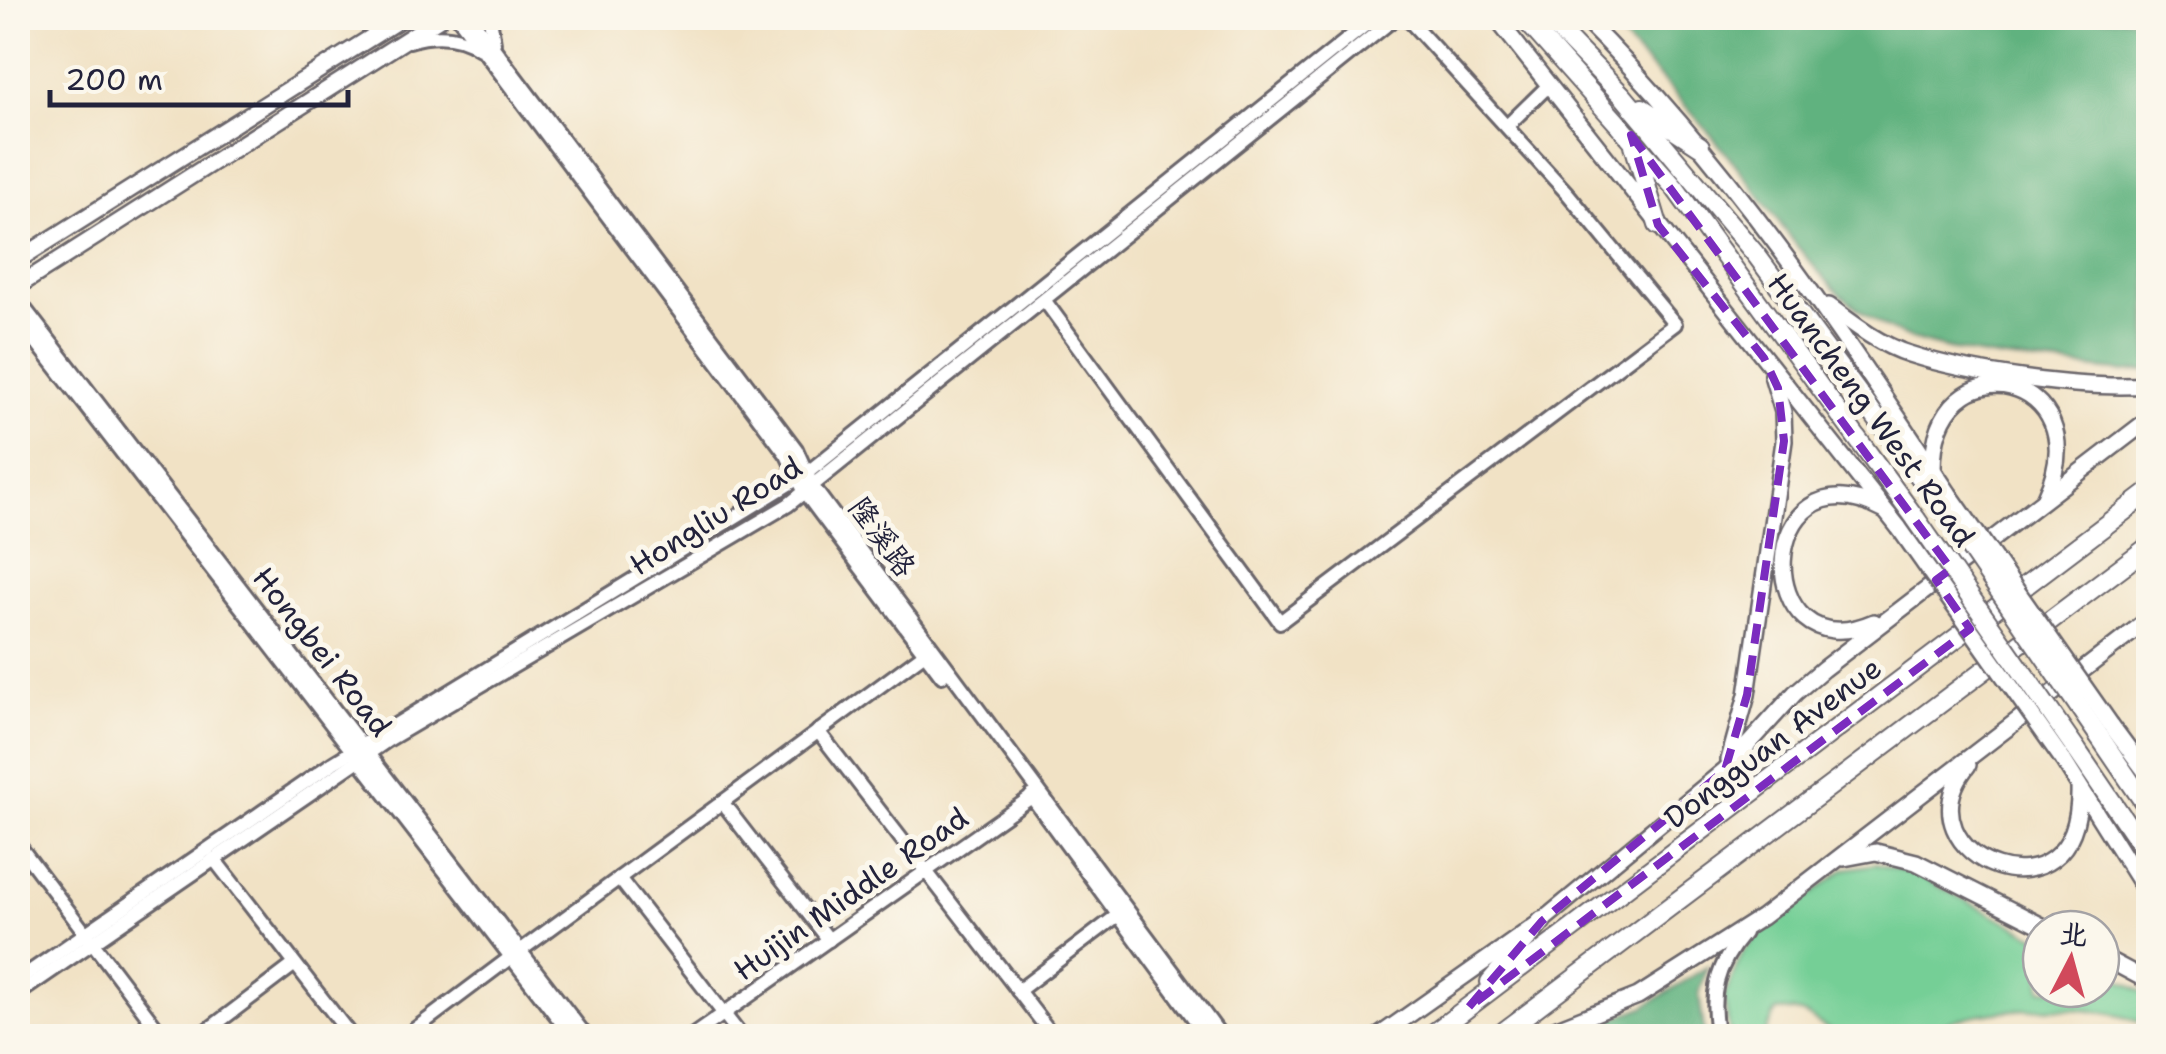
<svg xmlns="http://www.w3.org/2000/svg" width="2166" height="1054" viewBox="0 0 2166 1054" font-family="'Shantell Sans','LXGW WenKai TC',sans-serif">
	<style>
		.green { fill: #75cf96; stroke: #4c7868; stroke-width: 2.5 }
		.forest { fill: #60b27f; stroke: #416a5d; stroke-width: 2.5 }
		.lines { fill: none; stroke-linecap: round; stroke-linejoin: round }
		.minor-casing { stroke: #6a656b; stroke-width: 18 }
		.major-casing { stroke: #6a656b; stroke-width: 20 }
		.highway-casing { stroke: #6a656b; stroke-width: 22 }
		.minor { stroke: #fff; stroke-width: 12 }
		.major { stroke: #fff; stroke-width: 15 }
		.highway { stroke: #fff; stroke-width: 18 }
		.major-bridge-casing { stroke: #6a656b; stroke-width: 20; stroke-linecap: butt }
		.highway-bridge-casing { stroke: #6a656b; stroke-width: 22; stroke-linecap: butt }
		.major-bridge { stroke: #fff; stroke-width: 15 }
		.highway-bridge { stroke: #fff; stroke-width: 18 }
		.marked { fill: none; stroke: #7b2cbf; stroke-width: 8; stroke-dasharray: 20 12; stroke-linejoin: round }
		.labels { text-anchor: middle; stroke-width: 10; stroke-linejoin: round; paint-order: stroke }
		.street-label { font-size: 30px; fill: #22223b; stroke: #fbf7ec }
	</style>
	<rect width="100%" height="100%" fill="#fbf7ec"/>
	<filter id="ink" filterUnits="userSpaceOnUse"><feTurbulence type="fractalNoise" baseFrequency=".01" numOctaves="2"/><feDisplacementMap in="SourceGraphic" scale="20" xChannelSelector="R" yChannelSelector="G"/><feConvolveMatrix kernelMatrix="1 2 1 2 8 2 1 2 1" color-interpolation-filters="sRGB"/></filter>
	<filter id="wash" filterUnits="userSpaceOnUse"><feTurbulence type="fractalNoise" baseFrequency=".0048" numOctaves="4" result="noise"/><feDisplacementMap in="SourceGraphic" scale="40" xChannelSelector="R" yChannelSelector="G"/><feGaussianBlur stdDeviation="2.25" result="paint"/><feColorMatrix in="noise" values="0 0 0 0 0 0 0 0 0 0 0 0 0 0 0 0 0 1.4 0 .05"/><feComposite in="paint" operator="in"/></filter>
	<g filter="url(#wash)">
		<rect width="100%" height="100%" fill="#f1e2c5"/>
		<!-- green -->
		<path class="green" d="M1876,864L1912,873L2041,939V989H2101V970L2148,995V1025C2093,1003 2016,1005 1958,1019C1941,1023 1923,1035 1907,1036C1889,1038 1870,1036 1852,1036C1821,1036 1814,1006 1776,1011L1764,1036H1730L1724,997L1743,952L1759,934L1845,869Z"/>
		<!-- forest -->
		<g class="forest">
			<path d="M1603,18H2148V370L2123,372C2054,363 1978,361 1912,339C1831,311 1787,228 1736,165C1694,113 1649,65 1603,18Z"/>
			<polygon points="1707,967 1699,995 1705,1036 1567,1036 1644,1007"/>
		</g>
	</g>
	<g filter="url(#ink)">
		<g class="lines">
			<defs>
				<g id="minor">
					<polyline points="459,18 787,455 805,493 942,676"/>
					<polyline points="471,18 796,449 813,487 1221,1036"/>
					<polyline points="490,18 494,43"/>
					<path d="M409,41C433,34 459,34 480,49"/>
					<polyline points="1507,126 1549,85"/>
					<polyline points="18,300 586,1036"/>
					<polyline points="1045,301 1280,622 1675,324 1568,194 1407,18"/>
					<polyline points="18,318 572,1036"/>
					<polyline points="818,731 1053,1036"/>
					<polyline points="1031,796 1207,1036"/>
					<polyline points="722,802 829,940"/>
					<polyline points="18,844 163,1036"/>
					<polyline points="214,859 351,1036"/>
					<polyline points="619,878 741,1036"/>
					<polyline points="520,951 925,653"/>
					<polyline points="18,980 333,763 807,473 1374,18"/>
					<polyline points="1018,991 1118,915"/>
					<polyline points="18,994 388,740 788,505 1395,18"/>
					<polyline points="200,1036 295,964"/>
					<polyline points="406,1036 511,957"/>
					<polyline points="692,1036 1037,793"/>
					<path d="M1718,1036C1709,995 1716,966 1744,933"/>
				</g>
				<g id="major">
					<polyline points="1496,18 1899,528"/>
					<path d="M1583,18C1726,160 1838,326 1949,494"/>
					<polyline points="18,260 402,18"/>
					<polyline points="18,286 440,18"/>
					<path d="M1829,306C1853,324 1880,345 1909,354C1970,374 2085,390 2148,385"/>
					<path d="M1933,469C1933,335 2103,375 2045,497"/>
					<path d="M1874,622C1749,676 1754,443 1883,510"/>
					<polyline points="2111,725 2148,775"/>
					<polyline points="1729,760 1747,695 1784,441 1783,412 1772,375"/>
					<polyline points="2063,760 2148,895"/>
					<path d="M1968,765C1893,858 2084,935 2079,786"/>
					<polyline points="1844,858 1876,852 1916,862 2048,929"/>
					<polyline points="2101,956 2148,981"/>
					<polyline points="1379,1036 1542,921 1725,770 1795,693 1823,669 2148,420"/>
					<polyline points="1537,1036 1638,996 1762,917 2148,620"/>
				</g>
				<g id="highway">
					<polyline points="1524,18 1675,188 1916,519"/>
					<polyline points="1547,18 1623,96 1757,256 1939,503"/>
					<polyline points="1642,108 1700,146"/>
					<polyline points="1634,145 1658,225"/>
					<polyline points="2099,736 2148,808"/>
					<polyline points="2076,749 2148,855"/>
					<polyline points="1490,982 1542,921"/>
					<polyline points="1430,1036 2148,493"/>
					<polyline points="1498,1036 2148,547"/>
				</g>
			</defs>
			<!-- minor casing -->
			<use href="#minor" class="minor-casing"/>
			<!-- major casing -->
			<use href="#major" class="major-casing"/>
			<!-- highway casing -->
			<use href="#highway" class="highway-casing"/>
			<!-- minor -->
			<use href="#minor" class="minor"/>
			<!-- major -->
			<use href="#major" class="major"/>
			<!-- highway -->
			<use href="#highway" class="highway"/>
			<defs>
				<g id="major-bridge">
					<polyline points="1949,494 2111,725"/>
					<polyline points="1899,528 2063,760"/>
				</g>
				<g id="highway-bridge">
					<polyline points="1939,503 2099,736"/>
					<polyline points="1916,519 2076,749"/>
				</g>
			</defs>
			<!-- major-bridge casing -->
			<use href="#major-bridge" class="major-bridge-casing"/>
			<!-- highway-bridge casing -->
			<use href="#highway-bridge" class="highway-bridge-casing"/>
			<!-- major-bridge -->
			<use href="#major-bridge" class="major-bridge"/>
			<!-- highway-bridge -->
			<use href="#highway-bridge" class="highway-bridge"/>
		</g>
	</g>
	<!-- marked area -->
	<path class="marked" d="M1631,135L1951,569L1936,580L1970,629L1468,1008L1542,921L1725,770L1747,695L1784,441L1778,388L1764,358L1658,225Z"/>
	<g class="labels">
		<!-- street labels -->
		<g class="street-label">
			<text transform="translate(1871 410) rotate(54)" y="10">Huancheng West Road</text>
			<text transform="translate(716 516) rotate(-32)" y="10">Hongliu Road</text>
			<text transform="translate(882 537) rotate(54)" y="10">隆溪路</text>
			<text transform="translate(322 652) rotate(52)" y="10">Hongbei Road</text>
			<text transform="translate(1773 743) rotate(-37)" y="10">Dongguan Avenue</text>
			<text transform="translate(851 894) rotate(-35)" y="10">Huijin Middle Road</text>
		</g>
	</g>
	<!-- margin -->
	<rect width="2166" height="1054" fill="none" stroke="#fbf7ec" stroke-width="60"/>
	<!-- north arrow -->
	<g transform="translate(2071 959) rotate(6)"><circle r="48" fill="#fbf7ec" stroke="#a4a2a5" stroke-width="2.5"/>
	<path d="M0-8L18 38L0 25L-18 38Z" fill="#d1495b"/>
	<text y="-15" font-size="28" font-weight="bold" text-anchor="middle" fill="#22223b">北</text>
	</g>
	<!-- scale -->
	<path d="M50 90v15h298v-15" fill="none" stroke="#22223b" stroke-width="5"/>
	<text x="65" y="90" font-size="30" fill="#22223b" stroke="#fbf7ec" stroke-width="8" paint-order="stroke">200 m</text>
</svg>
